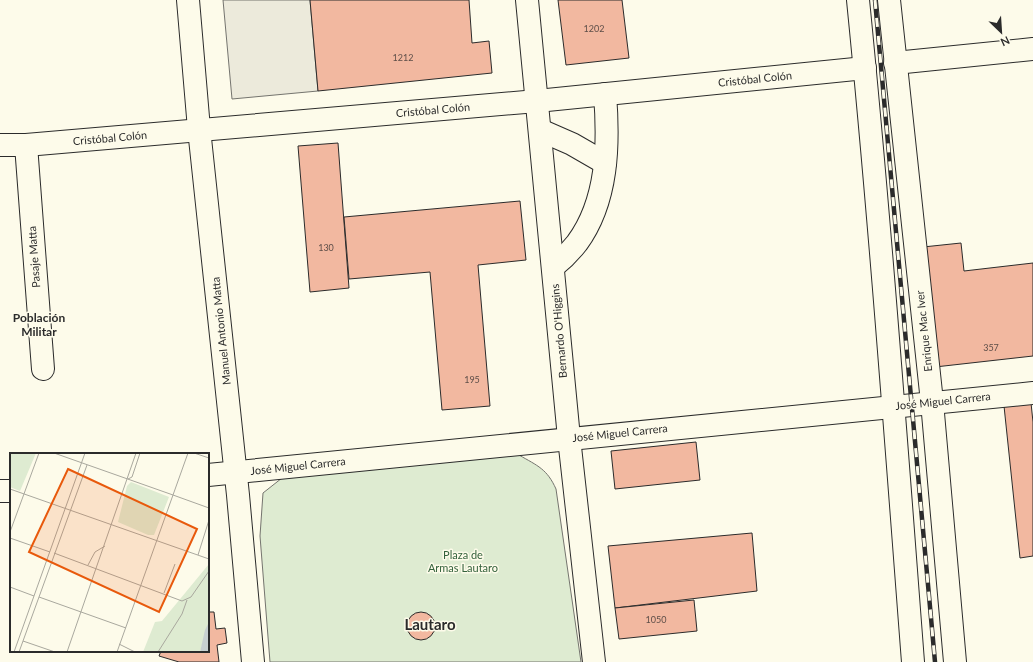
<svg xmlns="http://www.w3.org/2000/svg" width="1033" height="662" viewBox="0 0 1033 662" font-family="Lato,sans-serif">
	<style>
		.green { fill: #deebd1; stroke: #74746e }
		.parking { fill: #eceadb; stroke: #74746e }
		.building { fill: #f2b8a0; stroke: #2b2b2b }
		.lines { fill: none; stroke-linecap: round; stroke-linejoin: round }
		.minor-casing { stroke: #2b2b2b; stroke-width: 24 }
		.major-casing { stroke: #2b2b2b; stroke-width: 24 }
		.minor { stroke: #fdfbea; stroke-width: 22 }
		.major { stroke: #fdfbea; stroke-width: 22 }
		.rail-casing { stroke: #2b2b2b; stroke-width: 4.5 }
		.rail { stroke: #fdfbea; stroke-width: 3; stroke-dasharray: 9; stroke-linecap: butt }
		.labels { text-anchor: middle; stroke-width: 3; stroke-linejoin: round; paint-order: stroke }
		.number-label { font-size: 9px; fill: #5d4e48 }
		.street-label { font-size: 11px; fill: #2b2b2b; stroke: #fdfbea }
		.park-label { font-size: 11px; fill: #34623c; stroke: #fdfbea }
		.neighbourhood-label { font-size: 12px; font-weight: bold; fill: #2b2b2b; stroke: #fdfbea }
		.district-label { font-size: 15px; font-weight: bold; fill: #2b2b2b; stroke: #fdfbea }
		.inset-road { fill: none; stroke: #a9a89e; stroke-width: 1 }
		.view { fill: #e8590c; fill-opacity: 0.15; stroke: #e8590c; stroke-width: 2 }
		.inset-edge { fill: none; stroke: #2b2b2b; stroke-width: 2 }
	</style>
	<rect width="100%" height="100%" fill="#fdfbea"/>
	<!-- green -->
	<path class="green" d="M519,455C538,466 547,469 556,489L581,662H270L260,536L263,493L282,478L305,472Z"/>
	<!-- parking -->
	<polygon class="parking" points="223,0 310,0 318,91 232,99"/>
	<!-- building -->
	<g class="building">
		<polygon points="310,0 469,0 472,43 489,41 492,73 318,91"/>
		<polygon points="558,0 622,0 629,58 566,65"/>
		<polygon points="338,143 349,288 310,292 298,146"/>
		<polygon points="520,201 526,260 478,265 490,406 442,410 430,272 349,279 344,217"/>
		<polygon points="961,243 964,271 1033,263 1033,356 935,367 923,247"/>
		<polygon points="1031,403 1033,422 1033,556 1020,558 1004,406"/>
		<polygon points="696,442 700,480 615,489 611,451"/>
		<polygon points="752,533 757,591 615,608 608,546"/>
		<polygon points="694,600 697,631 619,639 615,608"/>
		<polygon points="208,612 214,612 216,629 225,628 227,643 217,645 219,662 179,662 159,656 161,651 208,651"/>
		<circle cx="421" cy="626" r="14"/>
	</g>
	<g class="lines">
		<defs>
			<g id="minor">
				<path d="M858,0C880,220 896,441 913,662"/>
				<polyline points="889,0 932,402 955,662"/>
				<polyline points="895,63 1033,49"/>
				<polyline points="540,130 572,144 605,163"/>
				<polyline points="0,145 26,145 537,101 865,68"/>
				<polyline points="26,145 43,369"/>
				<path d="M553,267C562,260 570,252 577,243C608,201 609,144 605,94"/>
			</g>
			<g id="major">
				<polyline points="188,0 199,129 238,495 253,662"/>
				<polyline points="527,0 569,438 594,662"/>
				<polyline points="208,475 1033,393"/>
				<polyline points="0,491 11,491"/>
			</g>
		</defs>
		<!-- minor casing -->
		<use href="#minor" class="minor-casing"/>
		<!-- major casing -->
		<use href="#major" class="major-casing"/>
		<!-- minor -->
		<use href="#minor" class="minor"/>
		<!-- major -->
		<use href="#major" class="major"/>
		<defs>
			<polyline id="rail" points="875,0 935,662"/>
		</defs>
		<!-- rail casing -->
		<use href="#rail" class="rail-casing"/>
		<!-- rail -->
		<use href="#rail" class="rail"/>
	</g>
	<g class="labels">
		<!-- number labels -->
		<g class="number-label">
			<text x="594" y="32">1202</text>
			<text x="403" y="61">1212</text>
			<text x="326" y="251">130</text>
			<text x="991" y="351">357</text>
			<text x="472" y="383">195</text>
			<text x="656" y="623">1050</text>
		</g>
		<!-- street labels -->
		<g class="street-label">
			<text transform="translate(755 79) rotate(-6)" y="4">Cristóbal Colón</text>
			<text transform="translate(433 110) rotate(-5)" y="4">Cristóbal Colón</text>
			<text transform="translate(110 138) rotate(-5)" y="4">Cristóbal Colón</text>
			<text transform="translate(34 257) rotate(-94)" y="4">Pasaje Matta</text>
			<text transform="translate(221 331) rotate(-96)" y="4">Manuel Antonio Matta</text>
			<text transform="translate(559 331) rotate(-95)" y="4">Bernardo O'Higgins</text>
			<text transform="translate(924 331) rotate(-96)" y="4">Enrique Mac Iver</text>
			<text transform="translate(943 401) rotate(-6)" y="4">José Miguel Carrera</text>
			<text transform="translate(620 433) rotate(-6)" y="4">José Miguel Carrera</text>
			<text transform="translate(298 466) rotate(-6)" y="4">José Miguel Carrera</text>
		</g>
		<!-- park labels -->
		<g class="park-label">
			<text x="463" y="559">Plaza de<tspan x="463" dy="13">Armas Lautaro</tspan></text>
		</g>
		<!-- neighbourhood labels -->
		<g class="neighbourhood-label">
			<text x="39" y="322">Población<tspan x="39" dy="14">Militar</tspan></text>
		</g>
		<!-- district labels -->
		<g class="district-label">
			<text x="430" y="630">Lautaro</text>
		</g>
	</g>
	<!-- overview -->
	<g transform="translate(10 453)">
		<rect width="199" height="199" fill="#fdfbea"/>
		<path d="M0,0H26L10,38L0,34ZM121,29L159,44L144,82H138L108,69L117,33ZM199,111V169L190,199H133L145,169L152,168Z" fill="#deebd1"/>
		<path d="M199,169V199H190L195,177Z" fill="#c7d0d0"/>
		<path class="inset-road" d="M44,0L163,42L107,199M178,0L163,42L199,55M184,0L199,5M118,26L122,24L130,0M0,36L199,106M0,79L29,0M0,85L40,99M44,100L172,148L181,144L199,118M188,102L199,67M78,112L85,99L95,93M0,134L24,143M154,140L165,111M29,144L116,175M13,188L45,199M109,191L125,199M4,199L75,0M9,199L77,12M57,199L126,0M148,199L172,161L177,147"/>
		<path class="view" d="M58,16L187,76L149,159L19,99Z"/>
		<rect width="199" height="199" class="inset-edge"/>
	</g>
	<!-- north arrow -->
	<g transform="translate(1001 32) rotate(155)" stroke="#fdfbea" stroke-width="3" paint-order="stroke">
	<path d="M0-3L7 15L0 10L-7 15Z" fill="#2b2b2b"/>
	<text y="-6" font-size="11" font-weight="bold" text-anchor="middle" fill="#2b2b2b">N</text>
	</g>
</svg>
